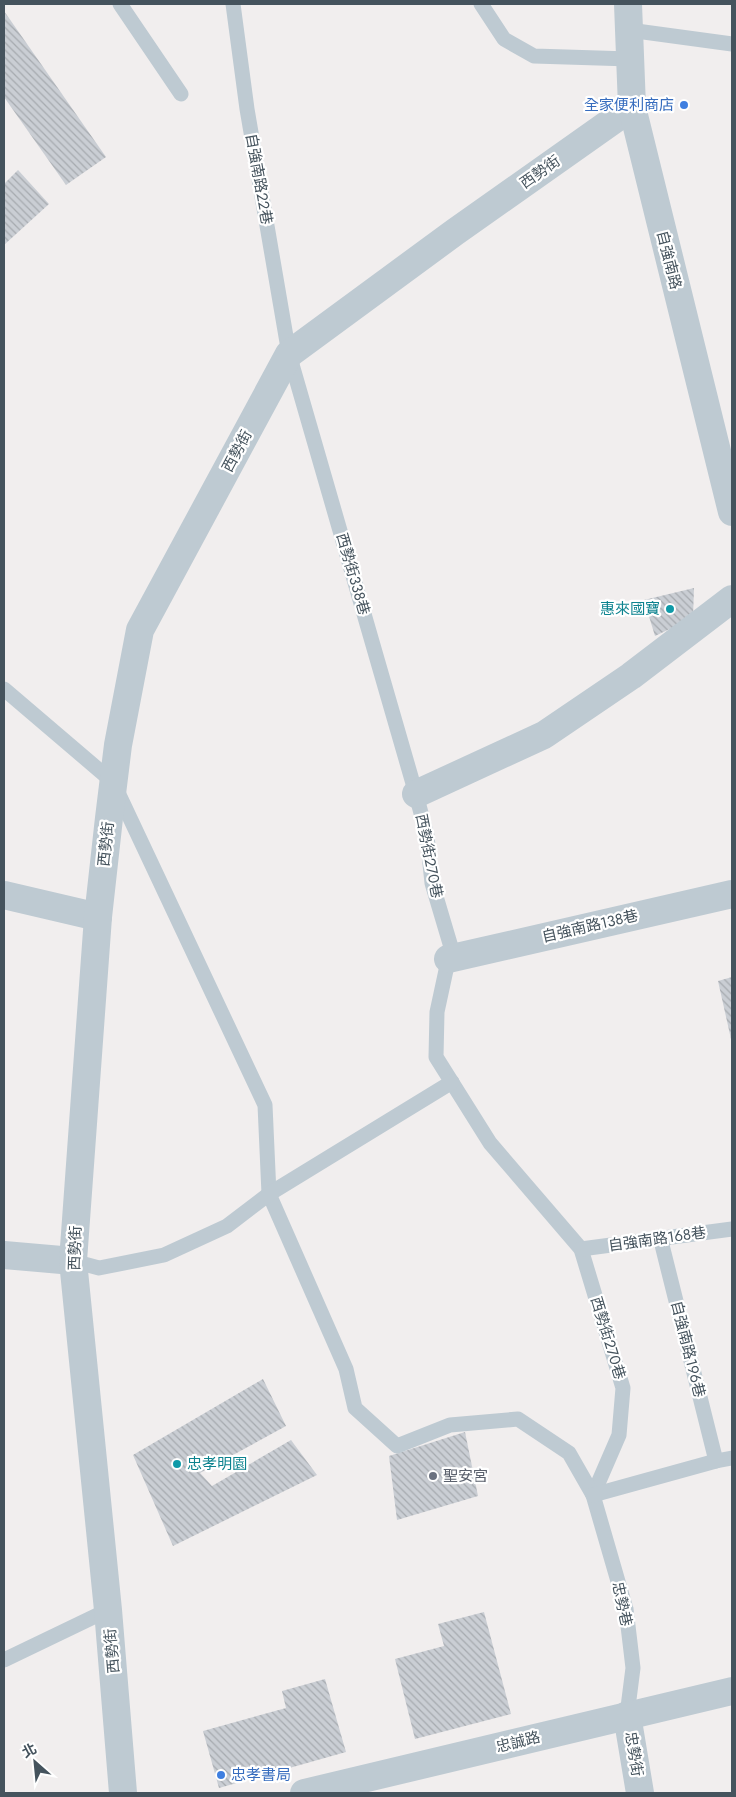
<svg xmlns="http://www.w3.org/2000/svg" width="736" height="1797" viewBox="0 0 736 1797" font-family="Jost,'Noto Sans TC',sans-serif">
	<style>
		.building { fill: url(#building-back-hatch) }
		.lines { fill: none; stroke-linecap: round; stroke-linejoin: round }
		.service { stroke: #becad2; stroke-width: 15 }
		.minor { stroke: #becad2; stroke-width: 28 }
		.tertiary { stroke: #becad2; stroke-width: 28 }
		.shop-dot { fill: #3f7fe0; stroke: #fff; stroke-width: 2 }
		.culture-dot { fill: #0f9aa8; stroke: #fff; stroke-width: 2 }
		.worship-dot { fill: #6b7280; stroke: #fff; stroke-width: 2 }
		.labels { text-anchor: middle; stroke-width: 4.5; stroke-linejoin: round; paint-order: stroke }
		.shop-label { font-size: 15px; fill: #366cbe; stroke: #fff; text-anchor: end }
		.street-label { font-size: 15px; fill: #45535d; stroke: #fff }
		.culture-label { font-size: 15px; fill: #0d838f; stroke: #fff; text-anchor: end }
		.worship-label { font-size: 15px; fill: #5b616d; stroke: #fff; text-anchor: start }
	</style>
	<defs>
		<pattern id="building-back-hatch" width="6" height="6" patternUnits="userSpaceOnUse" patternTransform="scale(1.25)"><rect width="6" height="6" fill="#caced4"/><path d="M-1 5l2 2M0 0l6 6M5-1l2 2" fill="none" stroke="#a6aaaf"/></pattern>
	</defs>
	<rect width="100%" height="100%" fill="#f1eeee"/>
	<!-- building -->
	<g class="building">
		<polygon points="4,11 106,157 66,185 4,97"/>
		<polygon points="18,170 49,204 4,245 4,184"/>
		<polygon points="694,588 693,618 655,636 644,600"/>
		<polygon points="732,977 732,1039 731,1039 718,981"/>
		<polygon points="263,1379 286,1426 200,1473 212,1486 291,1440 317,1475 173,1546 133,1455"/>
		<polygon points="465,1432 478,1496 397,1520 389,1456"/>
		<polygon points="484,1612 511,1714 415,1739 395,1659 444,1646 438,1624"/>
		<polygon points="325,1679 346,1752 219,1788 203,1731 286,1708 282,1691"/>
	</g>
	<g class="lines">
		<!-- service -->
		<g class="service">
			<polyline points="120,4 181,94"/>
			<polyline points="233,4 247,109 289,354 416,794 427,836 432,883 451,947 437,1012 436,1057 490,1143 581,1249 623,1388 619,1435 593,1495"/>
			<polyline points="481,4 504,39 534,56 630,59"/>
			<polyline points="629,30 732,44"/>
			<polyline points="4,689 113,782 265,1105 269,1194 346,1369 355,1408 397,1446 450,1425 518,1419 569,1453 593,1495 626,1609 633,1668 627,1715"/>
			<polyline points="581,1249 732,1229"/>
			<polyline points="73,1261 99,1268 164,1255 227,1226 269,1194 452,1082"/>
			<polyline points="716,1461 732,1458"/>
			<polyline points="593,1495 716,1461 660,1237"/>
			<polyline points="4,1660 108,1610"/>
		</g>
		<!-- minor -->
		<g class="minor">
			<polyline points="416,794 544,735 631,676 732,599"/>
			<polyline points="4,895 98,917"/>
			<polyline points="448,959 732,894"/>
			<polyline points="4,1255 73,1261"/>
			<polyline points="627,1715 640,1793"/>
			<polyline points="123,1793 108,1610 73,1261 98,917 109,818 118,745 140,630 289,354 455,232 632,107"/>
			<polyline points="304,1793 732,1691"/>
		</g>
		<!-- tertiary -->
		<polyline class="tertiary" points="628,4 632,107 732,512"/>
	</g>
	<!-- markers -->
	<g class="shop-dot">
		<circle cx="684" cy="105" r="5"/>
		<circle cx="221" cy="1775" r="5"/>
	</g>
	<g class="culture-dot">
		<circle cx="670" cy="609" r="5"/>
		<circle cx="177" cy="1464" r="5"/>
	</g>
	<circle class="worship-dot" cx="433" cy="1476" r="5"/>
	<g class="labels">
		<!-- shop labels -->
		<g class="shop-label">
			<text x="674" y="110">全家便利商店</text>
			<text x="231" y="1780" text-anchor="start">忠孝書局</text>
		</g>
		<!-- street labels -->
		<g class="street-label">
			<text transform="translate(540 172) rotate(-35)" y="5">西勢街</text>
			<text transform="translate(259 179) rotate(80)" y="5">自強南路22巷</text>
			<text transform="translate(669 260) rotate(76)" y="5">自強南路</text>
			<text transform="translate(237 451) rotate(-62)" y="5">西勢街</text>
			<text transform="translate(353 574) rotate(74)" y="5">西勢街338巷</text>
			<text transform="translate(106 844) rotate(-84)" y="5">西勢街</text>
			<text transform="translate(429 856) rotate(79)" y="5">西勢街270巷</text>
			<text transform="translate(590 926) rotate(-13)" y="5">自強南路138巷</text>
			<text transform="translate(657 1239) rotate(-8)" y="5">自強南路168巷</text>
			<text transform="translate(75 1248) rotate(-88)" y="5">西勢街</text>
			<text transform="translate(608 1338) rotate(73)" y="5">西勢街270巷</text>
			<text transform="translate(688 1349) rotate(76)" y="5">自強南路196巷</text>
			<text transform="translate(622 1604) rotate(78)" y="5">忠勢巷</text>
			<text transform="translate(112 1651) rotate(-95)" y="5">西勢街</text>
			<text transform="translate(518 1742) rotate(-14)" y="5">忠誠路</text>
			<text transform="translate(634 1754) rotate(81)" y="5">忠勢街</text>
		</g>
		<!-- culture labels -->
		<g class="culture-label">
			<text x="660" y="614">惠來國寶</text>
			<text x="187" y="1469" text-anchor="start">忠孝明園</text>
		</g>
		<!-- worship labels -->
		<g class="worship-label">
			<text x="443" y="1481">聖安宮</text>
		</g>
	</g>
	<!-- border -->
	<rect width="736" height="1797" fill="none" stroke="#45535d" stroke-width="10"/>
	<!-- north arrow -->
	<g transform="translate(35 1762) rotate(333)" stroke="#ffffff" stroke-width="4" paint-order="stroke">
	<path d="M0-4L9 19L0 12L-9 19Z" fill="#45535d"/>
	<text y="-8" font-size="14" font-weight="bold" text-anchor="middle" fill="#45535d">北</text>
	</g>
</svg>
